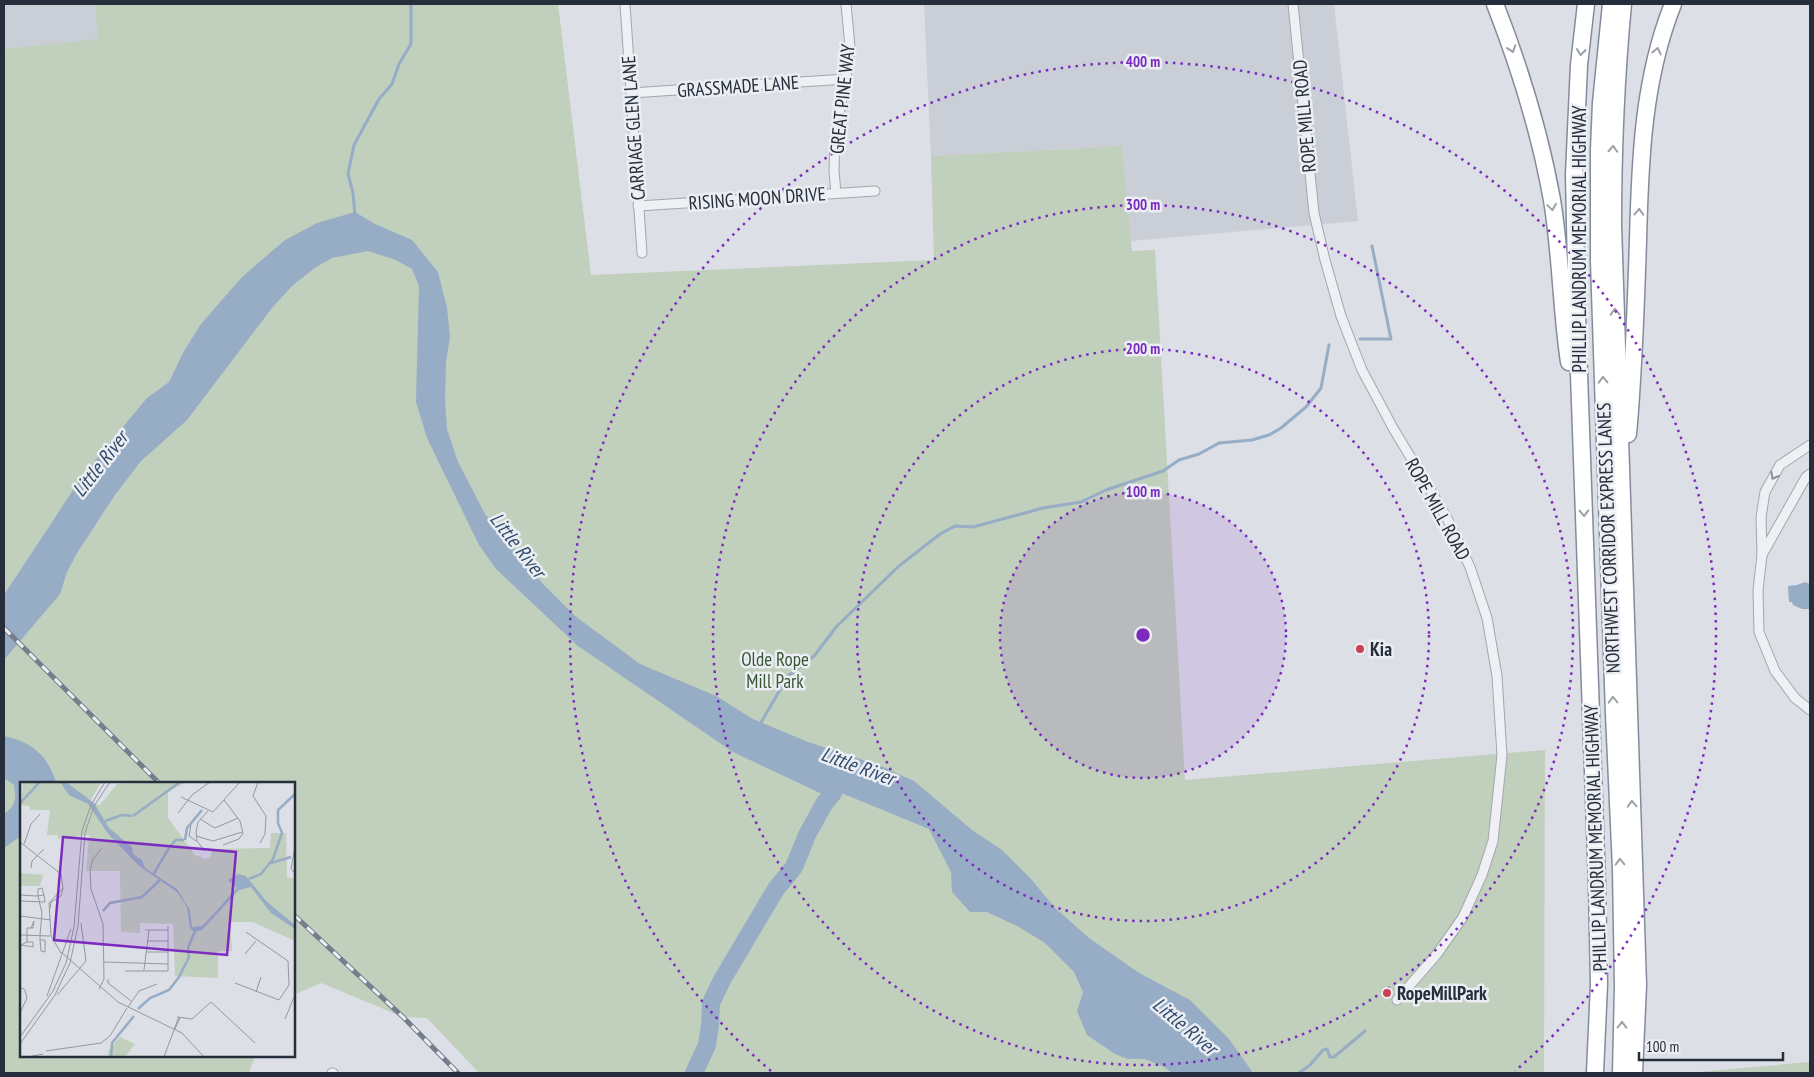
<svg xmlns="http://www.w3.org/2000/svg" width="1814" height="1077" viewBox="0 0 1814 1077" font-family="'PT Sans Narrow',sans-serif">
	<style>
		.built { fill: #caced7 }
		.green { fill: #c1cfbd }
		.water { fill: #97acc5 }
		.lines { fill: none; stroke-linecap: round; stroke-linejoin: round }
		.stream { stroke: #97acc5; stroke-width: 3 }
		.river { stroke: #97acc5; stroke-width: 18 }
		.minor-casing { stroke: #a2a6af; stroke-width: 11 }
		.motorway-casing { stroke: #848c9b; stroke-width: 19 }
		.minor { stroke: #eef0f4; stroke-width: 9 }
		.motorway { stroke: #fff; stroke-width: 16 }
		.rail-casing { stroke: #767e8e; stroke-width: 5 }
		.rail { stroke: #ebeef3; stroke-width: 3; stroke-dasharray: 9; stroke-linecap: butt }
		.oneway { stroke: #9da0a7 }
		.oneway2 { stroke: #8a8e98 }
		.ring { fill: none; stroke: #7b2cbf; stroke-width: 2.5; stroke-dasharray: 2.5 5 }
		.poi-dot { fill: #c94253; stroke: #ebeef3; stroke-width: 2 }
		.labels { text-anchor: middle; stroke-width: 5; stroke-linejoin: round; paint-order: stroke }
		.street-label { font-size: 19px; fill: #262d3b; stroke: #ebeef3 }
		.poi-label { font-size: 19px; font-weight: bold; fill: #262d3b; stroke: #ebeef3; text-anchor: start }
		.park-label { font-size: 19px; fill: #395634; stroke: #ebeef3 }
		.water-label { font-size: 20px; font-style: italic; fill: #324b6d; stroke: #ebeef3 }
		.inset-river { fill: none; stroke: #97acc5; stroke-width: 2.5 }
		.inset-road { fill: none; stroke: #9398a1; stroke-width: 1 }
		.view { fill: #7b2cbf; fill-opacity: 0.15; stroke: #7b2cbf; stroke-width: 2.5 }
		.inset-edge { fill: none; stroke: #262d3b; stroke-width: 2.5 }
		.centre { fill: #7b2cbf; stroke: #ebeef3; stroke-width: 2.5 }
		.ring-label { font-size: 15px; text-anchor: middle; font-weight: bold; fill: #7b2cbf; stroke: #ebeef3; stroke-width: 5; stroke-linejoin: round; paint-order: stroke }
	</style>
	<rect width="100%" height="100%" fill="#dcdfe5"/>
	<!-- built -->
	<g class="built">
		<polygon points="4,4 95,4 109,148 4,158"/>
		<polygon points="924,4 1334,4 1358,221 1131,241 1122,146 931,156"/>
	</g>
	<!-- green -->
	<g class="green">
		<polygon points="95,4 558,4 591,275 934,260 931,156 1122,146 1132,251 1155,250 1185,780 1545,750 1544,1073 479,1073 427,1018 403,1017 321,983 294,995 294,783 21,783 21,1056 255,1056 249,1073 4,1073 4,49 98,39"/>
		<polygon points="1810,1062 1810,1073 1687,1073"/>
	</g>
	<!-- water -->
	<g class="water">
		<polygon points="355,212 375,224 412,240 438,272 447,308 450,337 446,361 445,401 447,429 458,462 485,514 543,584 575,616 640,664 716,696 753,719 808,742 881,766 914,781 972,830 1002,850 1031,879 1055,908 1089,938 1139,973 1190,1000 1229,1039 1253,1073 1172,1073 1164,1067 1145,1059 1128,1059 1115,1054 1087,1035 1077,1011 1083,992 1074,972 1045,943 1019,927 987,912 970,912 952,892 951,872 929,829 839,792 822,794 733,752 578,646 496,569 479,545 427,438 416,402 419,286 412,269 396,260 368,251 332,258 316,267 293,285 272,308 187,420 141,461 115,495 77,553 67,572 60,594 4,660 4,595 83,475 147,398 169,382 184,351 201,324 242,277 285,240 317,223"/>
		<polygon points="1805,582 1810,584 1810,609 1802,609 1793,605 1792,602 1789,602 1788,586 1797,585"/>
		<path d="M4,736C31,742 47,754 56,782L55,783H21V836L4,848V814C16,806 16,799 14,785L4,778Z"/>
	</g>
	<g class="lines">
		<!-- stream -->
		<g class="stream">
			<polyline points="355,216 353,193 348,174 354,145 379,99 392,84 399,64 411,44 411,4"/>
			<polyline points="1360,339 1391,339 1372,246"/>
			<polyline points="759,726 788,676 814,656 837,626 899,566 940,534 955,526 973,527 1043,508 1081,502 1106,490 1163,471 1179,460 1199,454 1219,443 1252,440 1269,435 1281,428 1306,407 1321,388 1329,345"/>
			<polyline points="1299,1073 1310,1065 1323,1050 1327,1049 1330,1057 1334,1057 1365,1031"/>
		</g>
		<!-- river -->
		<polyline class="river" points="694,1073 707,1045 710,1025 711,1003 722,980 776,889 794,867 807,835 824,804 833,793 841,773"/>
		<defs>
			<g id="minor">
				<polyline points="625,4 642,253"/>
				<polyline points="1293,4 1314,213 1325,260 1341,316 1362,370 1393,428 1447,518 1470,567 1487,618 1497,676 1502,755 1493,841 1482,875 1463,917 1437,954 1397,1000"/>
				<polyline points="631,93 846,79"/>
				<polyline points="836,193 834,171 835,137 847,71 850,47 846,4"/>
				<polyline points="638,206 875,191"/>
				<polyline points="1810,445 1780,465 1765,492 1761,517 1762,555 1806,477 1810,474"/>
				<polyline points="1762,555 1758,590 1759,632 1775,671 1795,698 1810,710"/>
				<polyline points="332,1073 333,1073"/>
			</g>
			<g id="motorway">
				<path d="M1495,4C1520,68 1540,133 1552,200C1561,254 1561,309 1569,362"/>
				<polyline points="1586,4 1579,65 1574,174 1577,317 1597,884 1599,984 1595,1073"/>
				<polyline points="1611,4 1601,103 1599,150 1599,261 1614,714 1621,869 1623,987 1621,1073"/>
				<path d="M1623,4C1616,77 1613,151 1613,225L1638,985L1634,1073"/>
				<path d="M1628,434C1634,369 1636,304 1638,240C1640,160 1643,79 1673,4"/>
			</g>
		</defs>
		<!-- minor casing -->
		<use href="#minor" class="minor-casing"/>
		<!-- motorway casing -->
		<use href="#motorway" class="motorway-casing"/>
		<!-- minor -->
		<use href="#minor" class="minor"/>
		<!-- motorway -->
		<use href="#motorway" class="motorway"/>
		<defs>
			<g id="rail">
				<polyline points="4,628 159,783"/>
				<polyline points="294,915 403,1017 458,1073"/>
			</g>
		</defs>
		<!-- rail casing -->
		<use href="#rail" class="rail-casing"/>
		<!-- rail -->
		<use href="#rail" class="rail"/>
	</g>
	<!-- one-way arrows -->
	<defs><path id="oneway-chevron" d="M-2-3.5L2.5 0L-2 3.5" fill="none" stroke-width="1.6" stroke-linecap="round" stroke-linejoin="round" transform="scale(1.25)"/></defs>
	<g class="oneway">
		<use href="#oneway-chevron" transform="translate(1512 49) rotate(71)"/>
		<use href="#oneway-chevron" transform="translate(1657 51) rotate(-77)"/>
		<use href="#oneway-chevron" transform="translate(1581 52) rotate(96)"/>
		<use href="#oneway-chevron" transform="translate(1613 149) rotate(-87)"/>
		<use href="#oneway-chevron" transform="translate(1552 207) rotate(82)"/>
		<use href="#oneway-chevron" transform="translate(1639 212) rotate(-88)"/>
		<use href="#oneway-chevron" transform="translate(1615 312) rotate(-92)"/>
		<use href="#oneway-chevron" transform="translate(1603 380) rotate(-92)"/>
		<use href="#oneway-chevron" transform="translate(1584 513) rotate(88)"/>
		<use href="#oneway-chevron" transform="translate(1613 700) rotate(-92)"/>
		<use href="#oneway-chevron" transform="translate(1632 804) rotate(-92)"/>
		<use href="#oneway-chevron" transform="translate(1620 862) rotate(-92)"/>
		<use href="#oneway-chevron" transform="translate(1622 1025) rotate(-89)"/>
	</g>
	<use class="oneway2" href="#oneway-chevron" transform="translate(1774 476) rotate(119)"/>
	<!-- distance rings -->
	<circle cx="1143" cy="635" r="143" fill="#7b2cbf" fill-opacity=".12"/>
	<g class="ring">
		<circle cx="1143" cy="635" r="143"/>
		<circle cx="1143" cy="635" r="286"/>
		<circle cx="1143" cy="635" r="430"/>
		<path d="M771 1071A573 573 0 1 1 1515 1071"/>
	</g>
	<!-- markers -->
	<g class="poi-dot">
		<circle cx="1360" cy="649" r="5"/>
		<circle cx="1387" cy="993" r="5"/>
	</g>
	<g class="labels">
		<!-- street labels -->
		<g class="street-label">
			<text transform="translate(738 86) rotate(-4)" y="7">GRASSMADE LANE</text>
			<text transform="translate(842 99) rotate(-84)" y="7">GREAT PINE WAY</text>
			<text transform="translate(1304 116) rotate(-95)" y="7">ROPE MILL ROAD</text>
			<text transform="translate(633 128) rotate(-94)" y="7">CARRIAGE GLEN LANE</text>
			<text transform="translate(757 198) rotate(-4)" y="7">RISING MOON DRIVE</text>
			<text transform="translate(1579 239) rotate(-90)" y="7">PHILLIP LANDRUM MEMORIAL HIGHWAY</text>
			<text transform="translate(1438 509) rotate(61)" y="7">ROPE MILL ROAD</text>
			<text transform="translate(1608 538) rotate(-92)" y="7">NORTHWEST CORRIDOR EXPRESS LANES</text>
			<text transform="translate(1595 838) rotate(-92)" y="7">PHILLIP LANDRUM MEMORIAL HIGHWAY</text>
		</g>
		<!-- poi labels -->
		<g class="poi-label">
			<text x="1370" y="656">Kia</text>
			<text x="1397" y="1000">RopeMillPark</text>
		</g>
		<!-- park labels -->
		<g class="park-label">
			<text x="775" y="666">Olde Rope<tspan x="775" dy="22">Mill Park</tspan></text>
		</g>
		<!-- water labels -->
		<g class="water-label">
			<text transform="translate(100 464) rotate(-52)" y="7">Little River</text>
			<text transform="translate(518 545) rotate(52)" y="7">Little River</text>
			<text transform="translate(858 766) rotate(20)" y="7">Little River</text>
			<text transform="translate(1185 1026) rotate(40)" y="7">Little River</text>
		</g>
	</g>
	<!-- overview -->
	<g transform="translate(20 782)">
		<rect width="275" height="275" fill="#dcdfe5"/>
		<path d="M3,0H41L65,19L80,23L97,2L166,0L148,10V36L175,73L185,77L190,75L193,67L250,66L251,51H266L267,96H275V159L233,140H210L212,169H198V196L155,194L153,142L120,141V151L101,150L100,89H66L69,53L38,57L37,53H27L30,28H10V24L1,23ZM46,0H81L71,18L55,10ZM0,91L23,93L20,104H0ZM100,255L115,262L105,275H88V269Z" fill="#c1cfbd"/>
		<path d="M40,0H46L74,21L89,46L112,65L113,72L122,78L125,86L157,107L170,128L172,145L182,144L200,125L216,106L208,98L218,92L226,94L246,119L275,143V147L251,131L231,105L219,108L182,148L175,150L170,147L167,125L157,110L119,84L89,53L68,22L49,13Z" fill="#97acc5"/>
		<path class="inset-river" d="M0,21L20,0M113,34L160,0M85,39L102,33L112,34M165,58L167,46L182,28M251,81L271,75M133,93L150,64L156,58H164M229,97L241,92L253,77L262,51L258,41V28L275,12M83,129L90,121L122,115L140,98M118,227L130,216L149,208L159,195L169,175L168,166L175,149M91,275L92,261L114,234"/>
		<path class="inset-road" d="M238,0L233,14L246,34L245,52L240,61M161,15L193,30L220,0M158,31L172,13L190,0M180,37L195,46L218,36M171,43L169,54L176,59M176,54L193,59L222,50M0,60L41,92L43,106M4,62L11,42L20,32M203,63L219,57L223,51L220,39L204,18M275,65L271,87L275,91M184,68L177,59L176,50L178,40L188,29M11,86L12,79L24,67M0,113L16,114L24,113L22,106L18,107V114M18,114L22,131L20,153V158L21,169L25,170V158H20M0,119L25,120L24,113M30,127L31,120L41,114L43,106L29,121L31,154L41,171M0,134L31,138M125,148H148M0,153L30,154M127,159H148M7,160H13V165L1,163L7,160V146H13L14,139L11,146M41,170L98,220L162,251L184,275M127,170H148M225,172L236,159M84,180L148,182M124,188L129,148M105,189H148V144M88,197V201L111,219M215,201L259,218L269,203L268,179L226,150M0,205L5,208L7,216L0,231M79,207L84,197L83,142L71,107L70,89L73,77L82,66M236,210L241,195M37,213L66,179L61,141M27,214L51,147M108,225L119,209L137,202M157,235L172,237L191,220L235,261M265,237L275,213M0,255L33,209L46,181L54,145L62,49L71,23L85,0M0,262L35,213L50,181L58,144L65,51L74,24L90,0M26,269L81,261L90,254L107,226M8,275L23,272M144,275L158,237L160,236L155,247"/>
		<path class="view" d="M43,55L216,70L207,173L34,158Z"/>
		<rect width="275" height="275" class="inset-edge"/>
	</g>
	<circle cx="1143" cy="635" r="8" class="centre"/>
	<g class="ring-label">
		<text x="1143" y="67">400 m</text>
		<text x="1143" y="210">300 m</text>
		<text x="1143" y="354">200 m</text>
		<text x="1143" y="497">100 m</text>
	</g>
	<!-- border -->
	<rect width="1814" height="1077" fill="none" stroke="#262d3b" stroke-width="10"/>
	<!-- scale -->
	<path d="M1639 1052v8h144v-8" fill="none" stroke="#262d3b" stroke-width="2.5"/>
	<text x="1646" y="1052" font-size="15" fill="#262d3b" stroke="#ebeef3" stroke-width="4" paint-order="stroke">100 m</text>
</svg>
